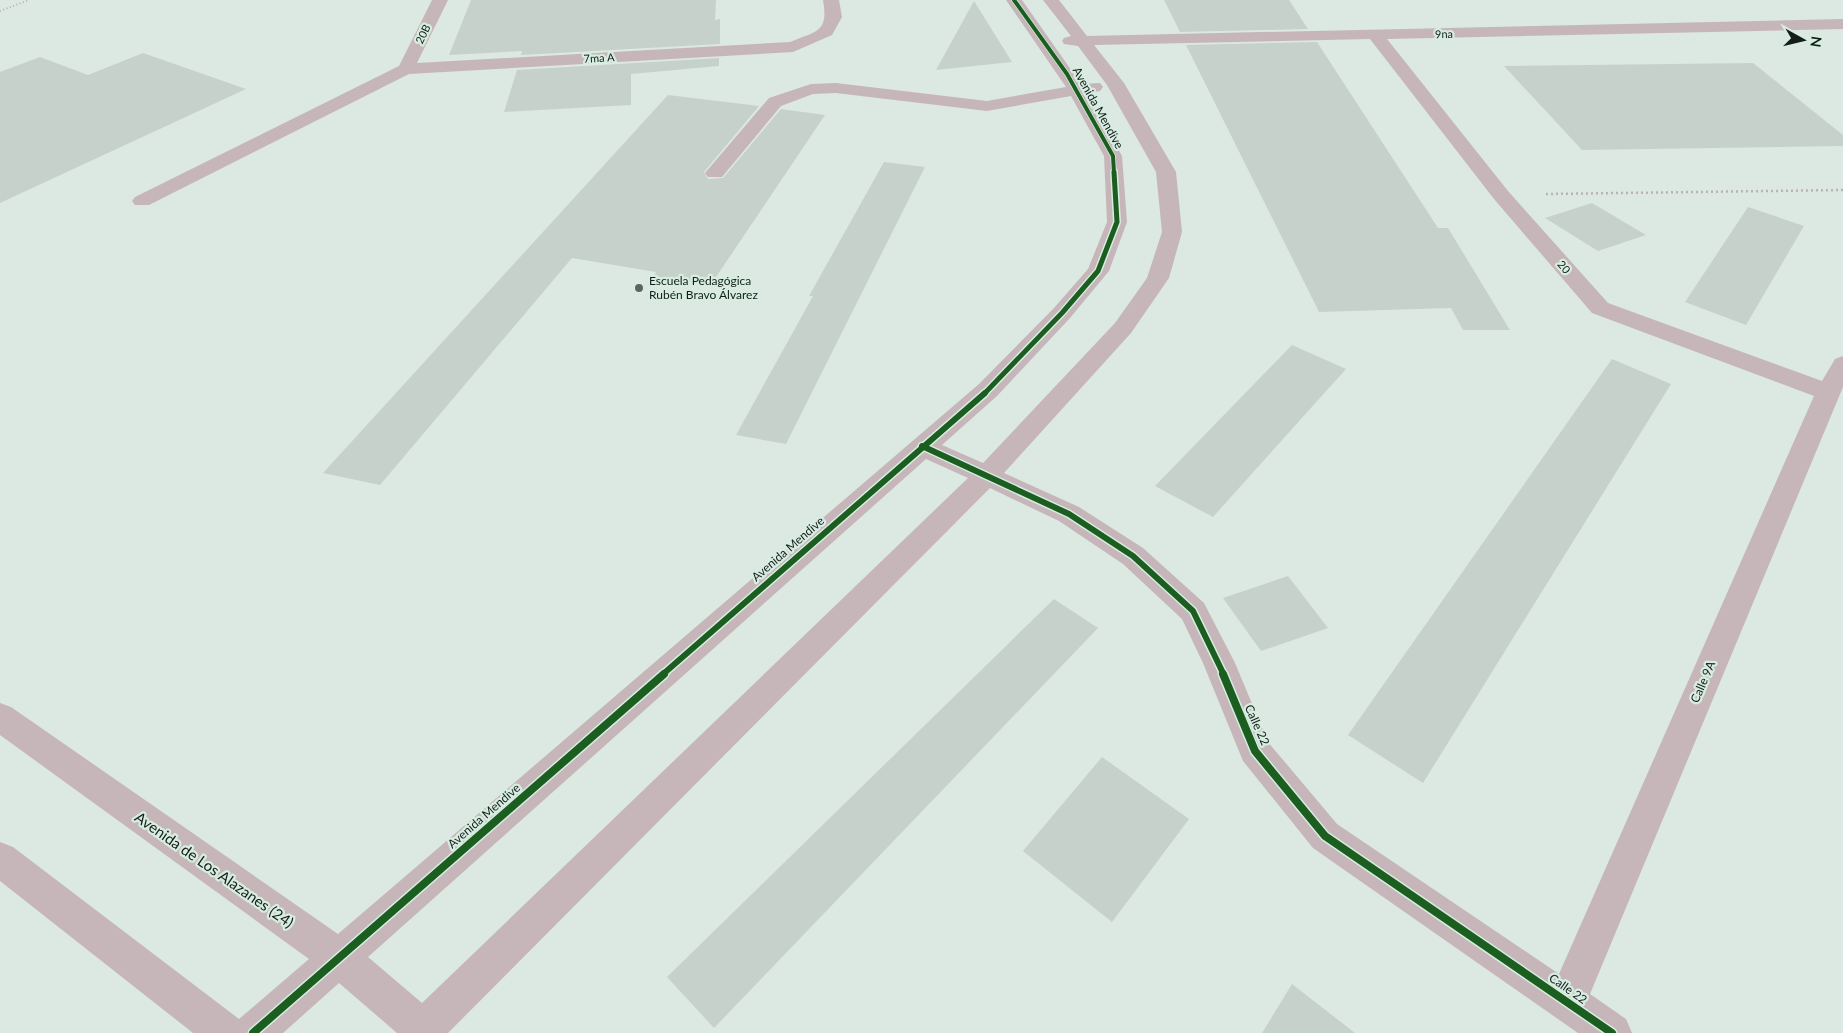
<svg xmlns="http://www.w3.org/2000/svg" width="1843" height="1033" viewBox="0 0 1843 1033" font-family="Lato,sans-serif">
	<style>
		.building { fill: #c7d1cc }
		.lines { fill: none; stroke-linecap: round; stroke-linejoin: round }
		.path-far1 { stroke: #bab3b4; stroke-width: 2; stroke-dasharray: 1 2.5; stroke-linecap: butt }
		.path { stroke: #bab3b4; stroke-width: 2.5; stroke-dasharray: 2 3; stroke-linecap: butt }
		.minor { fill: #c6b6b9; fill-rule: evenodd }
		.cycleway-far3-casing { stroke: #d7ede2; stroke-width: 5.5 }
		.cycleway-far2-casing { stroke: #d7ede2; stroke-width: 8 }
		.cycleway-far1-casing { stroke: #d7ede2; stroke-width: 9 }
		.cycleway-casing { stroke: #d7ede2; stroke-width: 11 }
		.cycleway-far3 { stroke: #1b5e20; stroke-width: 4 }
		.cycleway-far2 { stroke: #1b5e20; stroke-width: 5 }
		.cycleway-far1 { stroke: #1b5e20; stroke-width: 6 }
		.cycleway { stroke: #1b5e20; stroke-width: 8 }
		.poi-dot { fill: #5b645f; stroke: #d7ede2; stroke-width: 2 }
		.labels { text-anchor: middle; stroke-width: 4.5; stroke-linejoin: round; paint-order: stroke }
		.far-street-label { font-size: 11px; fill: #151d19; stroke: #d7ede2 }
		.street-label { font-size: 12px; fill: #151d19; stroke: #d7ede2 }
		.poi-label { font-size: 12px; fill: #151d19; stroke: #d7ede2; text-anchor: start }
		.near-street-label { font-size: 15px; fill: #151d19; stroke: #d7ede2 }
	</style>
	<rect width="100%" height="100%" fill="#dce8e2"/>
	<!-- building -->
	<g class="building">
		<polygon points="471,0 716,0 715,20 720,19 720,44 521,55 522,51 449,55"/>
		<polygon points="1164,0 1289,0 1308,29 1180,32"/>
		<polygon points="974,1 1012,62 936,70"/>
		<polygon points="1317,42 1438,228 1448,228 1510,330 1463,330 1451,308 1319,312 1186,45"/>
		<polygon points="143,53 246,89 0,203 0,72 40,57 88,75"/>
		<polygon points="719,58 719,66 631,74 631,105 504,112 517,70"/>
		<polygon points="1753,63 1843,135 1843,146 1582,150 1504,66"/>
		<polygon points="668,95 759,106 704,172 708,179 723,178 781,109 825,115 714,280 708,279 705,284 654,276 656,272 572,258 380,485 323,473"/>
		<polygon points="884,162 925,167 786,444 736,435 813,296 809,296"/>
		<polygon points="1592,203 1646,235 1598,251 1545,218"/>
		<polygon points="1748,207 1804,226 1746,325 1685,302"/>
		<polygon points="1292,345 1346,369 1213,517 1155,486"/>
		<polygon points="1612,359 1671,384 1423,783 1348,735"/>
		<polygon points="1288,576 1328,628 1261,651 1223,598"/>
		<polygon points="1054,599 1098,628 714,1028 667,977"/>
		<polygon points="1102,757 1189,819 1112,922 1023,851"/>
		<polygon points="1292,984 1355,1033 1262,1033"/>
	</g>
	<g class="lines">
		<!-- path-far1 -->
		<polyline class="path-far1" points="0,11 29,0"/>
		<!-- path -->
		<polyline class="path" points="1546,194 1843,190"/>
		<!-- minor -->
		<g class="minor">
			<path d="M432,0H448L417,63L790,42C816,31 829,33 823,0H839L842,17L832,35L793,52L409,74L149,205H135L132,201L135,197L399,66Z"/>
			<path d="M1006,0H1022L1081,84L1100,83L1103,87L1100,91L1087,93L1122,156L1127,222L1109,271L1070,318L997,396L942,445L983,463L1115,323L1147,278L1162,232L1156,172L1107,85L1078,46L1064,44L1062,41L1064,38L1071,36L1043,0H1059L1087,36L1843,19V29L1387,39L1508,191L1608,303L1822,381L1835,359L1843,356V387L1590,994L1626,1019L1632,1033H1578L1313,848L1243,761L1203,663L1182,619L1123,564L1059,521L990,488L448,1033H397L339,983L283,1033H193L0,881V842L13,847L239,1019L309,959L0,735V703L11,707L338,934L979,384L1054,308L1088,269L1107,222L1104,156L1071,96L987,111L836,93L813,94L781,106L722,177H708L705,173L769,98L811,84L836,83L987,101L1066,87ZM1370,39L1494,199L1592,313L1814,396L1559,974L1337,824L1268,742L1235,663L1204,603L1143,548L1079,507L1004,473L1131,333L1169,278L1182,232L1176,172L1124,83L1094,45ZM926,459L968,478L422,1003L368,957Z"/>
		</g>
		<defs>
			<polyline id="cycleway-far3" points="1014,0 1067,74 1113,156 1114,173"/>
			<polyline id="cycleway-far2" points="984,394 1062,313 1098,271 1117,222 1114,172"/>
			<g id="cycleway-far1">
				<polyline points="922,446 1069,514 1133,556 1193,611 1224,675"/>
				<polyline points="662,675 985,393"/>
			</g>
			<g id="cycleway">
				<polyline points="1223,674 1255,751 1325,836 1612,1033"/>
				<polyline points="253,1033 664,674"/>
			</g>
		</defs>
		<!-- cycleway-far3 casing -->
		<use href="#cycleway-far3" class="cycleway-far3-casing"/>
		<!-- cycleway-far2 casing -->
		<use href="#cycleway-far2" class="cycleway-far2-casing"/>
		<!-- cycleway-far1 casing -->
		<use href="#cycleway-far1" class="cycleway-far1-casing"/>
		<!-- cycleway casing -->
		<use href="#cycleway" class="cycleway-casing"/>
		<!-- cycleway-far3 -->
		<use href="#cycleway-far3" class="cycleway-far3"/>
		<!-- cycleway-far2 -->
		<use href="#cycleway-far2" class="cycleway-far2"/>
		<!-- cycleway-far1 -->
		<use href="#cycleway-far1" class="cycleway-far1"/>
		<!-- cycleway -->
		<use href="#cycleway" class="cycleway"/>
	</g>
	<!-- markers -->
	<circle class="poi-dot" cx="639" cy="288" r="5"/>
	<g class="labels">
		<!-- far-street labels -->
		<g class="far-street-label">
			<text transform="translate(423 34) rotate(-64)" y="4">20B</text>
			<text transform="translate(1444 34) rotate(-1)" y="4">9na</text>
			<text transform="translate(599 58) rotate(-3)" y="4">7ma A</text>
			<text transform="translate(1564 267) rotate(49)" y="4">20</text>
		</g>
		<!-- street labels -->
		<g class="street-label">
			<text transform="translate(1098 108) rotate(61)" y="4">Avenida Mendive</text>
			<text transform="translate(788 549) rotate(-41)" y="4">Avenida Mendive</text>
			<text transform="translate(1703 682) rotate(-67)" y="4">Calle 9A</text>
			<text transform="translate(1257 725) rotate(66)" y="4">Calle 22</text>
			<text transform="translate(484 816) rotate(-41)" y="4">Avenida Mendive</text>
			<text transform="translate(1568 989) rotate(35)" y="4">Calle 22</text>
		</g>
		<!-- poi labels -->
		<g class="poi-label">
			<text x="649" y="285">Escuela Pedagógica<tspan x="649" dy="14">Rubén Bravo Álvarez</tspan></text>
		</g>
		<!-- near-street labels -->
		<g class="near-street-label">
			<text transform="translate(214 870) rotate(35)" y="5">Avenida de Los Alazanes (24)</text>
		</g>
	</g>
	<!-- north arrow -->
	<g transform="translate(1803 40) rotate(98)" stroke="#d7ede2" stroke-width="4" paint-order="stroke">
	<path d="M0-4L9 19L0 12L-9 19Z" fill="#151d19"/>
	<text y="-8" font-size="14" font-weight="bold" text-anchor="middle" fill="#151d19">N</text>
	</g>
</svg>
